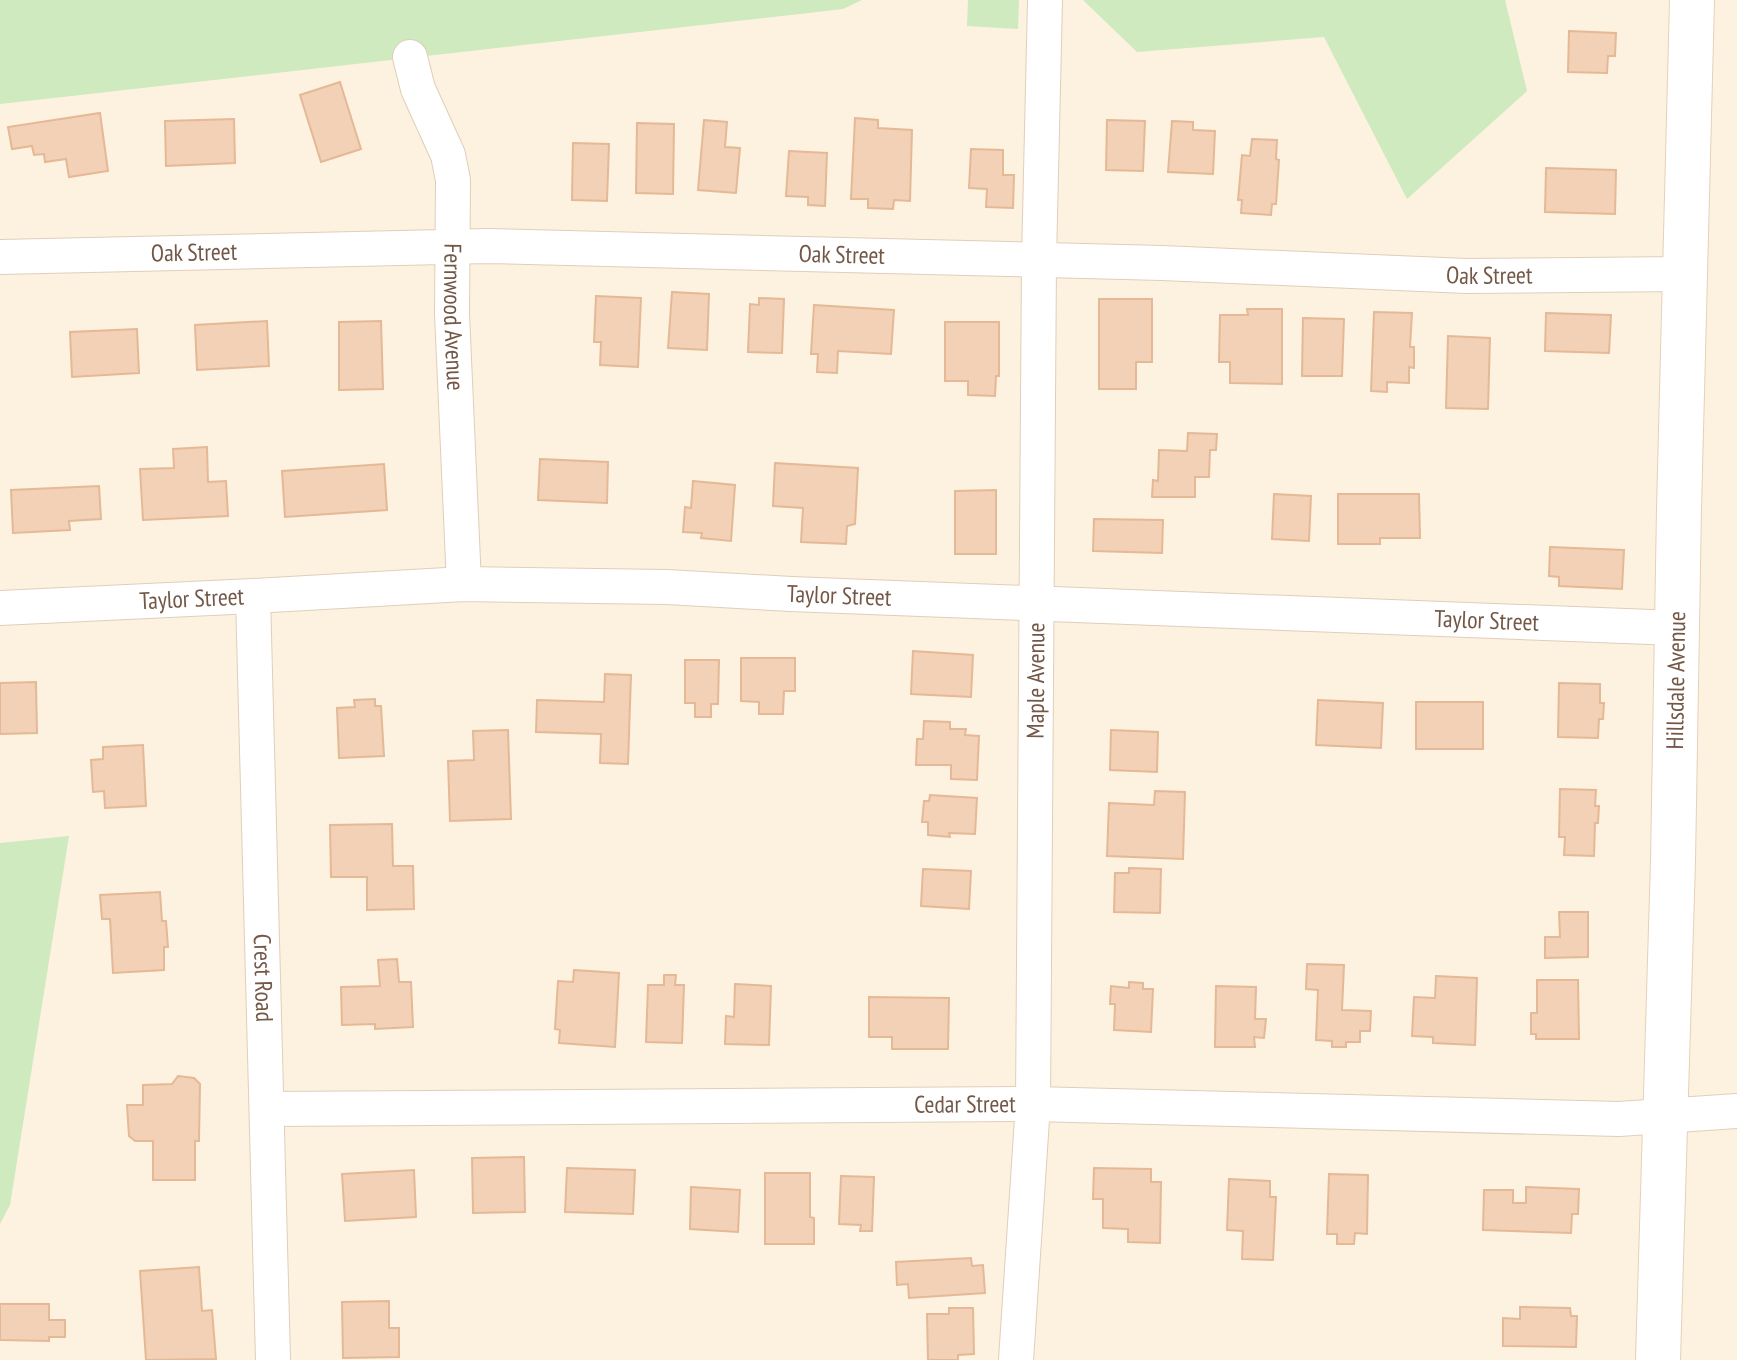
<svg xmlns="http://www.w3.org/2000/svg" width="1737" height="1360" viewBox="0 0 1737 1360" font-family="'PT Sans Narrow',sans-serif">
	<style>
		.green { fill: #ceeabe }
		.building { fill: #f2d1b6; stroke: #e5b896; stroke-width: 2 }
		.lines { fill: none; stroke-linecap: round; stroke-linejoin: round }
		.street-casing { stroke: #e0cebb; stroke-width: 36 }
		.secondary-casing { stroke: #e6d0b9; stroke-width: 46 }
		.street { stroke: #fff; stroke-width: 34 }
		.secondary { stroke: #fff; stroke-width: 44 }
		.labels { text-anchor: middle; stroke-width: 6; stroke-linejoin: round; paint-order: stroke }
		.street-label { font-size: 24px; fill: #735847; stroke: #fff6e6 }
	</style>
	<rect width="100%" height="100%" fill="#fdf2df"/>
	<!-- green -->
	<g class="green">
		<polygon points="0,0 862,0 843,9 0,104"/>
		<polygon points="968,0 1019,0 1018,29 967,26"/>
		<polygon points="1083,0 1505,0 1527,91 1407,199 1324,37 1137,52"/>
		<polygon points="69,836 10,1205 0,1224 0,843"/>
	</g>
	<!-- building -->
	<g class="building">
		<polygon points="1569,31 1616,33 1615,56 1608,56 1607,73 1568,72"/>
		<polygon points="340,82 361,149 321,162 300,95"/>
		<polygon points="100,113 108,171 69,177 66,159 45,162 44,154 34,155 32,146 12,149 8,127"/>
		<polygon points="855,118 878,120 878,128 912,130 910,201 894,200 893,209 868,208 868,199 851,199"/>
		<polygon points="234,119 235,163 166,166 165,121"/>
		<polygon points="704,120 727,122 725,147 740,148 736,193 698,190"/>
		<polygon points="1107,120 1145,121 1143,171 1106,170"/>
		<polygon points="1172,121 1193,122 1193,130 1215,131 1213,174 1168,172"/>
		<polygon points="637,123 674,124 673,194 636,193"/>
		<polygon points="1252,139 1277,140 1276,159 1279,160 1276,204 1272,204 1271,215 1241,213 1242,200 1238,200 1242,155 1250,156"/>
		<polygon points="573,143 609,144 607,201 572,200"/>
		<polygon points="971,149 1003,150 1003,175 1014,175 1013,208 986,207 987,189 969,188"/>
		<polygon points="789,151 827,153 825,206 808,205 808,197 786,196"/>
		<polygon points="1546,168 1616,170 1615,214 1545,212"/>
		<polygon points="672,292 709,294 707,350 668,348"/>
		<polygon points="596,296 641,298 638,367 600,365 601,342 594,342"/>
		<polygon points="759,298 784,299 782,353 748,352 750,304 759,305"/>
		<polygon points="1099,299 1152,299 1152,362 1136,362 1136,389 1099,389"/>
		<polygon points="814,305 894,310 891,354 838,351 837,373 817,372 818,354 811,354"/>
		<polygon points="1247,309 1282,309 1282,384 1230,383 1230,362 1219,362 1220,315 1248,315"/>
		<polygon points="1374,312 1412,313 1410,347 1414,347 1414,368 1409,367 1409,383 1387,382 1387,392 1371,391"/>
		<polygon points="1546,313 1611,315 1609,353 1545,351"/>
		<polygon points="1303,318 1344,319 1342,376 1302,376"/>
		<polygon points="267,321 269,366 197,370 195,325"/>
		<polygon points="381,321 383,389 339,390 339,322"/>
		<polygon points="945,322 999,322 999,376 996,376 995,396 968,395 968,381 945,381"/>
		<polygon points="137,329 139,373 72,377 70,332"/>
		<polygon points="1448,336 1490,338 1488,409 1446,408"/>
		<polygon points="1188,433 1217,434 1216,450 1210,450 1209,477 1195,477 1195,497 1152,497 1153,480 1158,481 1159,450 1187,451"/>
		<polygon points="207,447 208,482 226,481 228,516 143,520 140,469 174,468 173,449"/>
		<polygon points="540,459 608,462 607,503 538,500"/>
		<polygon points="775,463 858,468 855,524 847,526 846,544 801,542 803,508 773,506"/>
		<polygon points="384,464 387,510 285,517 282,471"/>
		<polygon points="693,481 735,485 731,541 701,538 702,533 683,532 685,507 691,508"/>
		<polygon points="99,486 101,519 69,521 70,530 13,533 11,490"/>
		<polygon points="996,490 996,554 955,554 955,491"/>
		<polygon points="1274,494 1311,496 1309,541 1272,539"/>
		<polygon points="1338,494 1419,494 1420,538 1380,538 1380,544 1338,544"/>
		<polygon points="1094,519 1163,520 1162,553 1093,551"/>
		<polygon points="1550,547 1624,550 1622,589 1559,586 1559,577 1549,576"/>
		<polygon points="913,651 973,655 971,697 911,694"/>
		<polygon points="741,658 795,658 795,691 784,691 783,714 759,714 759,702 741,701"/>
		<polygon points="685,660 719,660 718,704 711,704 711,717 695,717 695,703 685,703"/>
		<polygon points="605,674 631,675 628,764 600,763 601,734 536,732 537,700 604,702"/>
		<polygon points="36,682 37,733 0,734 0,683"/>
		<polygon points="1559,683 1600,684 1600,703 1604,703 1603,719 1599,719 1598,738 1558,737"/>
		<polygon points="375,699 375,706 381,706 384,756 339,758 337,708 355,707 354,700"/>
		<polygon points="1318,700 1383,703 1381,748 1316,745"/>
		<rect x="1416" y="702" width="67" height="47"/>
		<polygon points="924,721 950,722 950,729 966,729 965,735 979,736 977,780 951,779 951,765 916,765 917,739 923,739"/>
		<polygon points="508,730 511,819 450,821 448,761 474,760 473,731"/>
		<polygon points="1111,730 1158,732 1157,772 1110,770"/>
		<polygon points="143,745 146,806 105,808 104,791 93,792 91,760 103,759 103,747"/>
		<polygon points="1560,789 1596,790 1595,806 1599,806 1598,823 1595,823 1594,856 1564,855 1565,837 1559,837"/>
		<polygon points="1155,791 1185,792 1183,859 1107,856 1109,803 1154,805"/>
		<polygon points="930,795 977,798 975,834 949,833 950,837 928,835 928,822 922,822 924,801 929,801"/>
		<polygon points="392,824 393,866 413,866 414,909 367,910 367,877 331,877 330,825"/>
		<polygon points="1129,868 1161,869 1160,913 1114,912 1115,873 1129,873"/>
		<polygon points="923,869 971,871 969,909 921,906"/>
		<polygon points="160,892 162,921 166,921 168,947 164,947 164,970 113,973 110,919 102,919 100,895"/>
		<polygon points="1559,912 1588,912 1588,957 1545,958 1545,937 1560,937"/>
		<polygon points="397,959 399,982 411,982 413,1027 375,1029 375,1024 342,1025 341,987 380,986 378,960"/>
		<polygon points="1307,964 1344,965 1342,1010 1371,1011 1370,1031 1360,1031 1360,1042 1346,1042 1346,1047 1332,1047 1332,1041 1316,1040 1318,990 1306,989"/>
		<polygon points="574,970 619,973 615,1047 559,1043 560,1030 555,1029 558,981 573,982"/>
		<polygon points="664,975 676,975 675,985 684,985 682,1043 646,1042 648,985 664,985"/>
		<polygon points="1436,976 1477,978 1475,1045 1433,1043 1433,1037 1412,1036 1414,997 1435,998"/>
		<polygon points="1537,980 1578,980 1579,1039 1536,1039 1536,1034 1531,1034 1531,1013 1537,1013"/>
		<polygon points="1129,982 1143,983 1143,989 1153,989 1151,1032 1114,1030 1115,1004 1110,1004 1111,986 1129,988"/>
		<polygon points="735,984 771,986 769,1045 725,1044 726,1016 734,1017"/>
		<polygon points="1216,986 1256,987 1255,1019 1266,1019 1264,1038 1254,1037 1255,1047 1215,1047"/>
		<polygon points="869,997 949,998 948,1049 892,1049 892,1037 869,1037"/>
		<polygon points="178,1076 194,1078 200,1084 199,1141 195,1141 195,1180 153,1180 153,1141 135,1141 129,1136 127,1105 143,1105 143,1085 172,1084"/>
		<polygon points="524,1157 525,1212 473,1213 472,1158"/>
		<polygon points="567,1168 635,1170 633,1214 565,1212"/>
		<polygon points="1094,1168 1151,1169 1151,1182 1161,1182 1160,1243 1128,1242 1128,1229 1103,1228 1103,1199 1093,1199"/>
		<polygon points="414,1170 416,1217 345,1221 342,1174"/>
		<polygon points="765,1173 810,1173 810,1217 814,1218 814,1244 765,1244"/>
		<polygon points="1329,1174 1368,1175 1367,1234 1355,1233 1354,1244 1337,1244 1337,1234 1327,1234"/>
		<polygon points="841,1176 874,1177 872,1231 860,1231 861,1225 839,1224"/>
		<polygon points="1229,1179 1270,1181 1270,1197 1276,1197 1273,1260 1242,1259 1243,1231 1227,1230"/>
		<polygon points="691,1187 740,1190 738,1232 690,1229"/>
		<polygon points="1526,1187 1579,1189 1578,1214 1572,1214 1571,1233 1483,1230 1484,1190 1513,1190 1513,1203 1526,1203"/>
		<polygon points="971,1258 972,1266 983,1265 985,1293 909,1298 908,1284 897,1285 896,1262"/>
		<polygon points="199,1267 202,1311 212,1310 216,1359 146,1360 140,1271"/>
		<polygon points="389,1301 389,1328 399,1328 399,1357 343,1358 342,1302"/>
		<polygon points="0,1304 49,1304 49,1320 65,1320 65,1337 49,1337 49,1341 0,1340"/>
		<polygon points="1520,1307 1570,1308 1571,1316 1577,1316 1576,1347 1503,1346 1503,1318 1520,1319"/>
		<polygon points="949,1308 973,1308 974,1354 958,1355 958,1360 928,1360 927,1314 949,1314"/>
	</g>
	<g class="lines">
		<defs>
			<g id="street">
				<path id="s1" d="M410,57L418,89L448,155L453,180L452,314L464,584"/>
				<path id="s2" d="M0,257L489,246L1162,263L1467,276L1685,274"/>
				<path id="s3" d="M253,596L273,1360"/>
				<path id="s4" d="M0,608L253,596L464,584L667,587L791,594L1677,628"/>
				<path id="s5" d="M267,1109L1033,1104L1619,1119L1737,1111"/>
				<path id="s6" d="M1016,1360L1033,1104L1039,260L1045,0"/>
			</g>
			<g id="secondary">
				<path id="s7" d="M1658,1360L1673,861L1679,509L1692,0"/>
			</g>
		</defs>
		<!-- street casing -->
		<use href="#street" class="street-casing"/>
		<!-- secondary casing -->
		<use href="#secondary" class="secondary-casing"/>
		<!-- street -->
		<use href="#street" class="street"/>
		<!-- secondary -->
		<use href="#secondary" class="secondary"/>
	</g>
	<g class="labels">
		<!-- street labels -->
		<g class="street-label">
			<text dy="8" stroke="none"><textPath href="#s2" startOffset="194">Oak Street</textPath></text>
			<text dy="8" stroke="none"><textPath href="#s2" startOffset="842">Oak Street</textPath></text>
			<text dy="8" stroke="none"><textPath href="#s2" startOffset="1490">Oak Street</textPath></text>
			<text dy="8" stroke="none"><textPath href="#s1" startOffset="268">Fernwood Avenue</textPath></text>
			<text dy="8" stroke="none"><textPath href="#s4" startOffset="840">Taylor Street</textPath></text>
			<text dy="8" stroke="none"><textPath href="#s4" startOffset="192">Taylor Street</textPath></text>
			<text dy="8" stroke="none"><textPath href="#s4" startOffset="1488">Taylor Street</textPath></text>
			<text dy="8" stroke="none"><textPath href="#s6" startOffset="680">Maple Avenue</textPath></text>
			<text dy="8" stroke="none"><textPath href="#s7" startOffset="680">Hillsdale Avenue</textPath></text>
			<text dy="8" stroke="none"><textPath href="#s3" startOffset="382">Crest Road</textPath></text>
			<text dy="8" stroke="none"><textPath href="#s5" startOffset="698">Cedar Street</textPath></text>
		</g>
	</g>
</svg>
